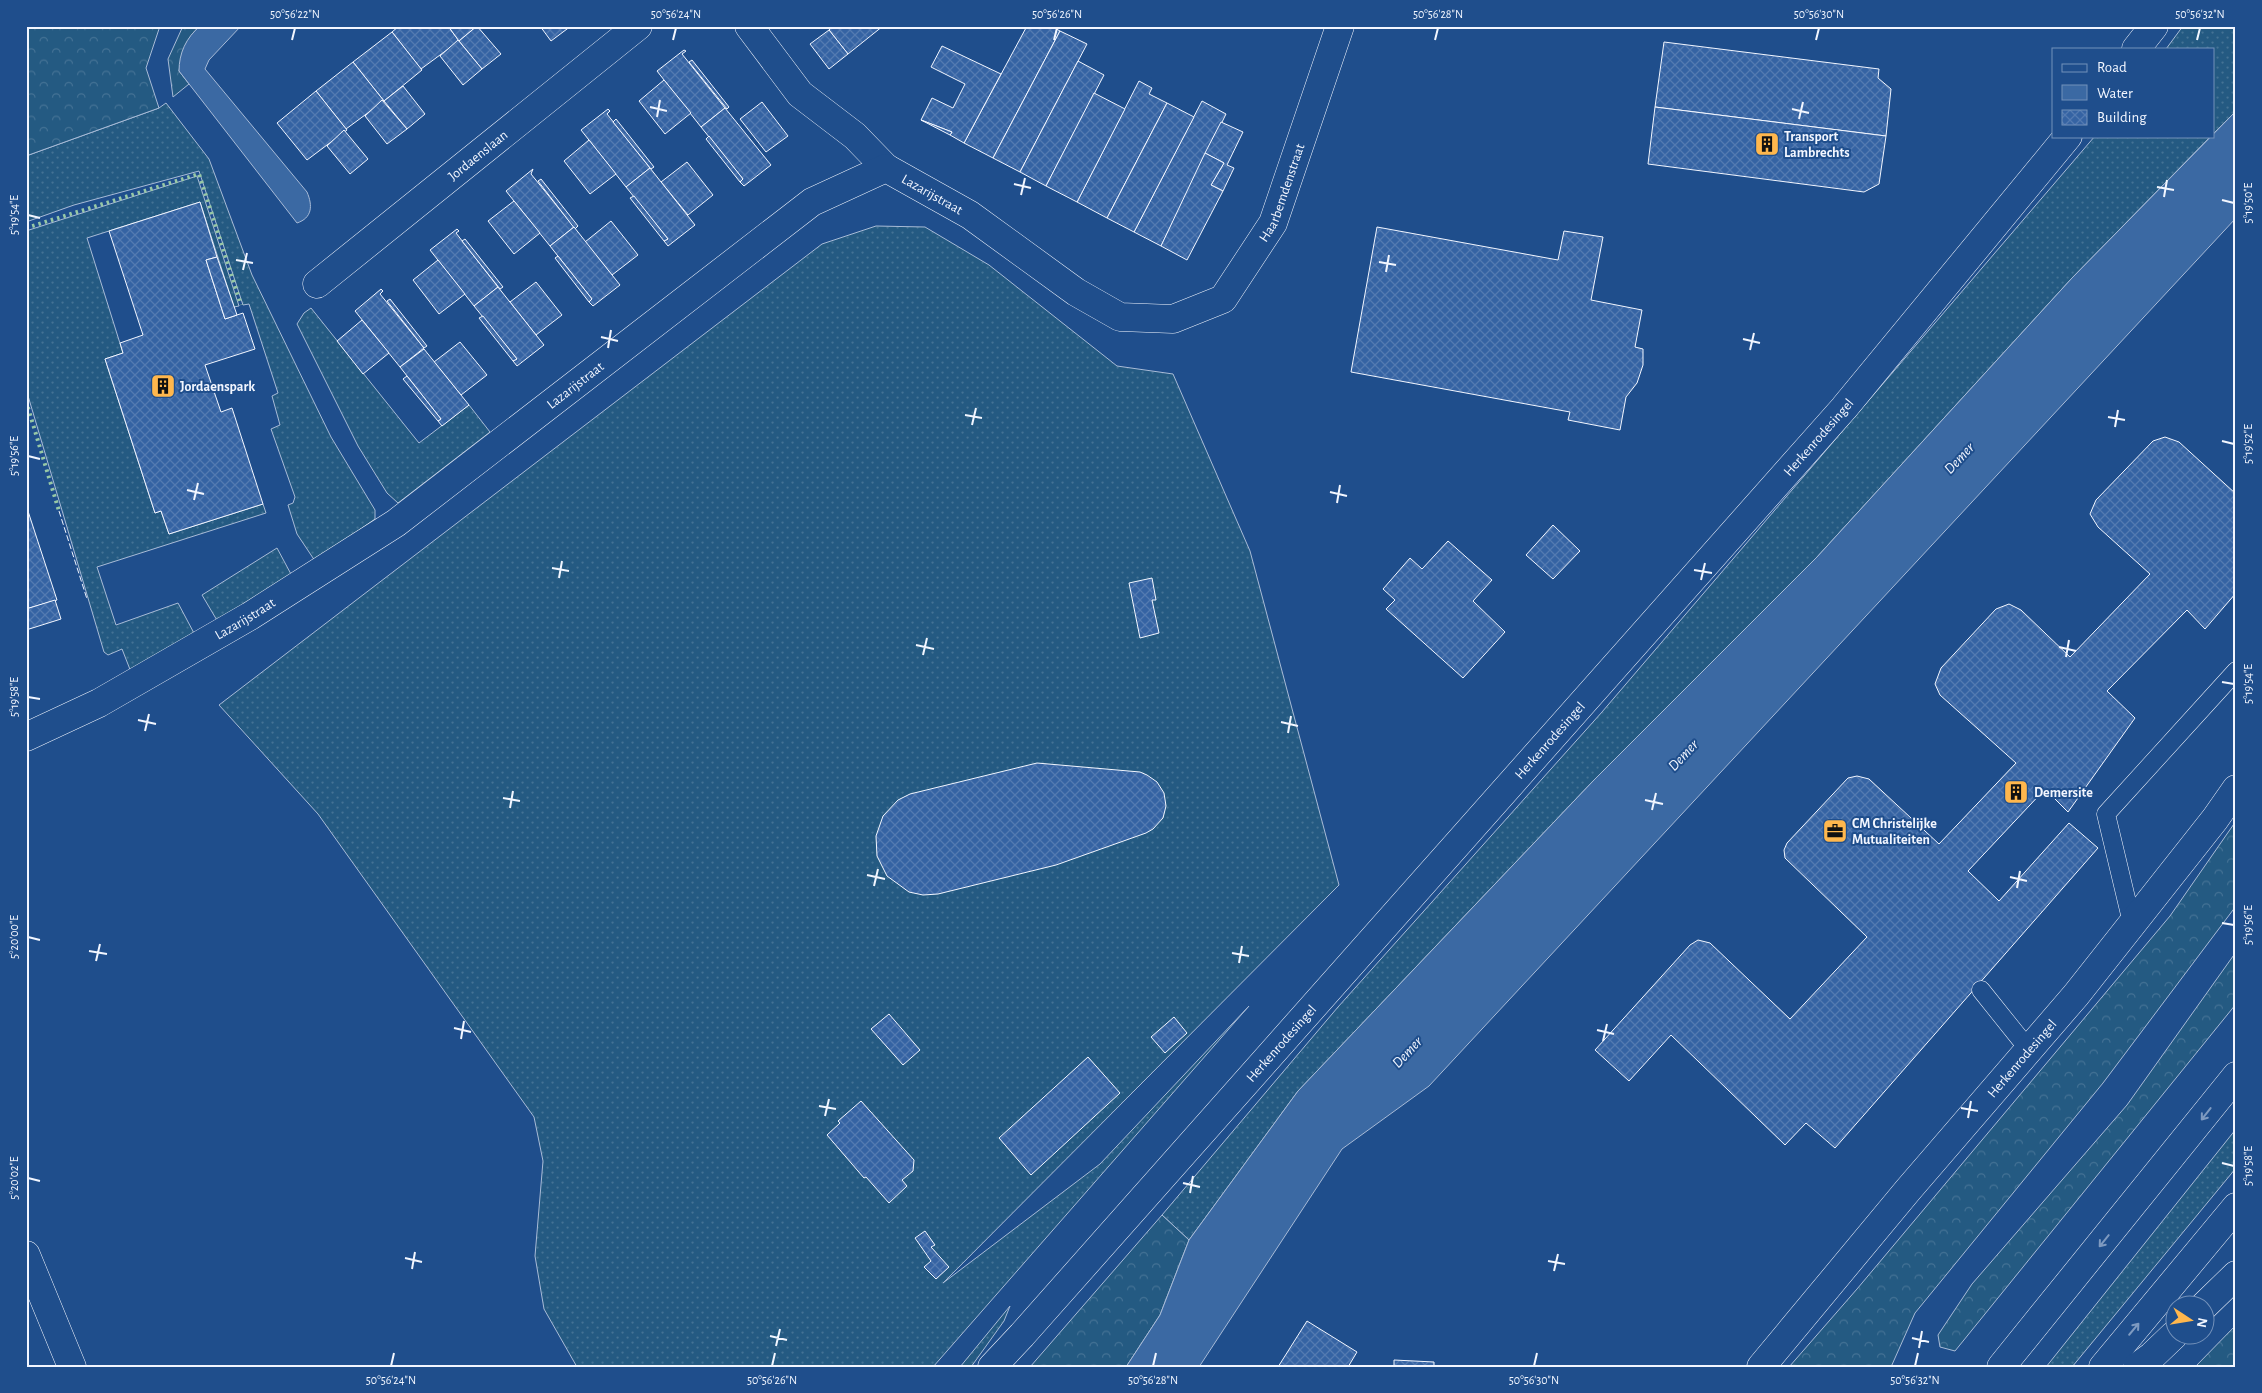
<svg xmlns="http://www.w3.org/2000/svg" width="2262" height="1393" viewBox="0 0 2262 1393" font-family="'Alegreya Sans',sans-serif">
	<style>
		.grass { fill: url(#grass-dots); stroke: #a8bbd7 }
		.forest { fill: url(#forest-crowns); stroke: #a8bbd7 }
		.water { fill: #3b69a3; stroke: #a8bbd7 }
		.building { fill: url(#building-cross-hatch); stroke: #f2f6ff }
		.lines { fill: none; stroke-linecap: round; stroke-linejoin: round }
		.lane-casing { stroke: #f2f6ff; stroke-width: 19 }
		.street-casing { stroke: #f2f6ff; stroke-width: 29 }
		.secondary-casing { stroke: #f2f6ff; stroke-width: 29 }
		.highway-casing { stroke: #f2f6ff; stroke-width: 29 }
		.lane { stroke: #1f4e8c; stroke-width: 18 }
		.street { stroke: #1f4e8c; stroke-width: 28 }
		.secondary { stroke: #1f4e8c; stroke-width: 28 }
		.highway { stroke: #1f4e8c; stroke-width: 28 }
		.hedge { stroke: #97c8a6; stroke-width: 4; stroke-dasharray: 2.5 4; stroke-linecap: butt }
		.fence { stroke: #f2f6ff; stroke-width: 1; stroke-dasharray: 6 2.5; stroke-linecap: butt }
		.oneway { stroke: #7e9ac0 }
		.ticks { fill: none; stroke: #f2f6ff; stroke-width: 2 }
		.labels { text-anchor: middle; stroke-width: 4; stroke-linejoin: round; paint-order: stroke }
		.poi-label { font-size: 14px; font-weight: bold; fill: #f2f6ff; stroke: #1f4e8c; text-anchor: start }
		.street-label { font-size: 14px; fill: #f2f6ff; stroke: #1f4e8c }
		.water-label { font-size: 15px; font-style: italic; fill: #f2f6ff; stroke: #1f4e8c }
		.neatline { fill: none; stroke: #f2f6ff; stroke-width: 2 }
		.ticks-label { font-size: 12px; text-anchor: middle; fill: #f2f6ff }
	</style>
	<defs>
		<pattern id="grass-dots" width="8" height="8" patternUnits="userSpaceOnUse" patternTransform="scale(1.25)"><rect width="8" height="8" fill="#245a82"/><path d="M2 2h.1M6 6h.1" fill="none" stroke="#447295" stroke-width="1.8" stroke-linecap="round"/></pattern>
		<pattern id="forest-crowns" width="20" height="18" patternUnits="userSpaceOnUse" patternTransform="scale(1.25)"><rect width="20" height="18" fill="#245a82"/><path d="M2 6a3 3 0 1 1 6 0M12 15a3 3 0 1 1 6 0" fill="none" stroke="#447295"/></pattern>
		<pattern id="building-cross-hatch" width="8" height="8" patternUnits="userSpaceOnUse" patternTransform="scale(1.25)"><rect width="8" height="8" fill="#3563a3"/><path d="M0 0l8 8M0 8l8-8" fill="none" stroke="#537ab1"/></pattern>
	</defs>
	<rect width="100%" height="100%" fill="#1f4e8c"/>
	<!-- grass -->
	<g class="grass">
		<polygon points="2183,26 2236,26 2236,111 2213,134 2213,49 2166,49"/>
		<polygon points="166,103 209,159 252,275 331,437 375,510 375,519 315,561 297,534 288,505 293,503 295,497 271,429 280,425 272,396 278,393 249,304 243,305 199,171 74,205 26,222 26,156 159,108"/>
		<polygon points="2095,136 2211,136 2072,278 1817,557 1594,780 1298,1091 1189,1240 1162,1215 1338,1007 1602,712"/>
		<polygon points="197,176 239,306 234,307 200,202 87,238 123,353 105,359 155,513 161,511 169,534 263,504 266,513 97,567 116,625 178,603 195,635 131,672 122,649 108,655 104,652 26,389 26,231"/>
		<polygon points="876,226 925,227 989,265 1117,366 1173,374 1250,551 1339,885 943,1283 1100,1164 1249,1006 933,1367 577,1367 544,1309 535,1256 543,1161 534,1117 318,814 219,705 822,244"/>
		<polygon points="311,308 419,443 469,405 490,432 398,503 387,493 358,446 297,324 304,313"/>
		<polygon points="277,548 292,576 218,622 202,595"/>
		<polygon points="2236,1129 2236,1168 2072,1367 2046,1367"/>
		<polygon points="1010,1306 1004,1321 971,1367 960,1367"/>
	</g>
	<!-- forest -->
	<g class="forest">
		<polygon points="26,26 160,26 146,68 159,108 26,156"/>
		<path d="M183,26H200C185,39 182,53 179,71L189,84L173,97L168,59Z"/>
		<polygon points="2236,821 2236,906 2103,1083 1915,1313 1891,1367 1789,1367 1857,1289 2170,916"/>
		<polygon points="2236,952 2236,1004 1955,1351 1940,1347 1938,1335 1972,1284 2127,1105"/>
		<polygon points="1162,1215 1189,1240 1160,1315 1126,1367 1030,1367"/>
		<polygon points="2236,1325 2236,1367 2195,1367"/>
	</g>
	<!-- water -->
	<g class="water">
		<path d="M200,26H241L209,60L205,69L307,192C313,206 312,218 297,223L179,71C179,53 186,38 200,26Z"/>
		<polygon points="2236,111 2236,218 1429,1086 1342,1149 1199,1367 1126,1367 1160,1315 1189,1240 1298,1091 1594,780 1817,557 2072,278"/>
	</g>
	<!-- building -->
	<g class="building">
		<polygon points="399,26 448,26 459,41 421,69 392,32"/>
		<polygon points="448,26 477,26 459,41"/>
		<polygon points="477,26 501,54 482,69 459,41"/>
		<polygon points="540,26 571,26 551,41"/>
		<polygon points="833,26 883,26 848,54 829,30"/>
		<polygon points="1027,26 1051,26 1060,31 993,158 964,143"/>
		<polygon points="829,30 848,54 829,69 810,44"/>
		<polygon points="1060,31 1087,44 1020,172 993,158"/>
		<polygon points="392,32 422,70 384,101 353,62"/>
		<polygon points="458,40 482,69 463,85 440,56"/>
		<polygon points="1664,42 1879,69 1878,78 1891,89 1886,136 1655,107"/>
		<polygon points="942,46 1001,74 964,143 950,135 952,132 921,120 932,98 953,108 965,84 931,67"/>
		<polygon points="684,50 686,51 682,54 725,108 701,127 657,71"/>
		<polygon points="692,60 729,107 727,109 689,62"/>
		<polygon points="1078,61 1104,75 1046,186 1020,172"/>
		<polygon points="353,62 384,101 346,129 316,91"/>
		<polygon points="664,80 691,113 665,134 639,101"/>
		<polygon points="1139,81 1152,88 1149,94 1167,103 1107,218 1077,202"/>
		<polygon points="403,86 425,114 407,129 384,101"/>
		<polygon points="316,91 347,130 307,160 277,123"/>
		<polygon points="1094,93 1125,109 1077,202 1046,186"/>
		<polygon points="382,100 407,129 387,144 365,116"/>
		<polygon points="1202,101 1226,114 1161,246 1134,232"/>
		<polygon points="762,102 788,136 766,152 740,119"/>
		<polygon points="1167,103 1194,117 1134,232 1107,218"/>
		<polygon points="1655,107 1886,136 1879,184 1864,192 1648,164"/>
		<polygon points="725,108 771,165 744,186 740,182 743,179 701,127"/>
		<polygon points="608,109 610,111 607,114 650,168 626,187 581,130"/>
		<polygon points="616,119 654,167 651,169 613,122"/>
		<polygon points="921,120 952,132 950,135"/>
		<polygon points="1221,122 1243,132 1227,165 1234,168 1223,191 1211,185 1224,163 1205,153"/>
		<polygon points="344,130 368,159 350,174 327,146"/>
		<polygon points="709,136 743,179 740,182 706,139"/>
		<polygon points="589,140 616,174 590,194 564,161"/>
		<polygon points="1205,153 1224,163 1211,185 1223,191 1187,260 1161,246"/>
		<polygon points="687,162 713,195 688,215 661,182"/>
		<polygon points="650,168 695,225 668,246 664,241 668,239 626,187"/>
		<polygon points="533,169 531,174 574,227 550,246 506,191"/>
		<polygon points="541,179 578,226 575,229 538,181"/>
		<polygon points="634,196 668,239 664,241 630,198"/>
		<polygon points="514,201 540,233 514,254 488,221"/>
		<polygon points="200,202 217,257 206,260 225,319 243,313 255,349 205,365 221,412 232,408 263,504 169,534 161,511 155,513 105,359 123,353 120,343 143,335 109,231"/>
		<polygon points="611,221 638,255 612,275 585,242"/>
		<polygon points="574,227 620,285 593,306 589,302 592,299 550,246"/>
		<polygon points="1377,227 1558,260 1564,231 1603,237 1591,300 1642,310 1635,347 1643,349 1643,365 1637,383 1626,397 1620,430 1568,420 1570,412 1351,372"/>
		<polygon points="457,229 459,231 456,233 498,287 474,306 430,250"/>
		<polygon points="465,239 503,287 500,289 462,241"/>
		<polygon points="558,256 592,299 589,302 555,258"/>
		<polygon points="217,257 237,315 225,319 206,260"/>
		<polygon points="438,260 465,294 439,314 413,280"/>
		<polygon points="536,282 562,315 536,335 510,302"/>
		<polygon points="498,287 544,345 517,366 513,361 517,359 474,306"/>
		<polygon points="381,289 383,291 380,294 424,348 400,367 355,311"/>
		<polygon points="390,299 427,346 424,348 387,301"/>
		<polygon points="483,316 517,359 513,361 479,318"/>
		<polygon points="362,320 389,353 363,374 337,341"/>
		<polygon points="460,342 487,375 461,395 434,362"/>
		<polygon points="424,349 469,405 442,426 438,421 441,419 400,367"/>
		<polygon points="407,376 441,419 438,421 403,379"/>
		<polygon points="2165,437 2179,442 2236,494 2236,593 2205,629 2187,610 2107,691 2135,718 2068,812 2045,789 1968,871 1999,901 2069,823 2098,848 1835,1148 1806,1123 1785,1145 1671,1035 1629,1081 1595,1050 1690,945 1698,940 1710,943 1790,1019 1867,937 1785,858 1784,850 1787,843 1848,778 1857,776 1869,779 1939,844 2016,763 1940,695 1935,684 1941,668 1996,609 2009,604 2021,610 2070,657 2150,574 2098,527 2090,514 2096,500 2153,441"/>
		<polygon points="26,505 57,600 26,609"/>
		<polygon points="1553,525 1580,551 1553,579 1526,555"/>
		<polygon points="1448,541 1492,580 1473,601 1505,632 1463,678 1386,609 1395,600 1383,589 1410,558 1422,569"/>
		<polygon points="1152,578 1156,600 1152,600 1159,633 1140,638 1129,583"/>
		<polygon points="55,600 61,619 26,630 26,609"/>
		<polygon points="1037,763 1140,772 1147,775 1157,782 1164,793 1166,806 1163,818 1153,829 1146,833 1056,865 938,894 923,895 909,892 887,876 877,856 876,836 883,816 898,800 910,794"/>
		<polygon points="889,1014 920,1050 903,1065 871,1029"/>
		<polygon points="1174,1017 1187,1033 1165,1053 1151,1037"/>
		<polygon points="1088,1057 1120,1093 1031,1175 999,1138"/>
		<polygon points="861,1101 914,1160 913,1171 902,1180 907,1186 889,1203 866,1177 864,1178 827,1135 840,1123 838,1121"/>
		<polygon points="925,1231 935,1245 931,1247 949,1267 936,1279 924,1267 931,1261 915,1238"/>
		<polygon points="1307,1321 1357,1352 1348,1367 1278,1367"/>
		<polygon points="1394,1360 1434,1362 1434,1367 1394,1367"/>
	</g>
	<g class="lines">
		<defs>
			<g id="lane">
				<polyline points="2132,923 2106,814 2236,671"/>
				<polyline points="1981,990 2029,1050"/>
			</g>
			<g id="street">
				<polyline points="749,26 800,94 855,136 886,168"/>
				<path id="s1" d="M317,284L638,26"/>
				<path id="s2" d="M26,737L99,703L250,616L396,523L812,202L886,168L970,215L1076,292L1120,317L1173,319L1223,299L1273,223L1340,26"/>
				<polyline points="26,1255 72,1367"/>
				<path id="s3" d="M1761,1367L1908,1190L2076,995L2215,819L2236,789"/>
			</g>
			<g id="secondary">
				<polyline points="2136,49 2154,26"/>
				<path id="s4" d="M992,1367L1022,1335L1844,408L2068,136"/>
			</g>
			<g id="highway">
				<polyline points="2204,1306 2236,1275"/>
				<polyline points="2001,1367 2236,1076"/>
				<polyline points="2103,1367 2236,1207"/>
				<polyline points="2137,1367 2152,1356 2174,1335"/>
			</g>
		</defs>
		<!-- lane casing -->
		<use href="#lane" class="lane-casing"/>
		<!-- street casing -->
		<use href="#street" class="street-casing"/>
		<!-- secondary casing -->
		<use href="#secondary" class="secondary-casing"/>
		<!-- highway casing -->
		<use href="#highway" class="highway-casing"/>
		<!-- lane -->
		<use href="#lane" class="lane"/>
		<!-- street -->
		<use href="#street" class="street"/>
		<!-- secondary -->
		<use href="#secondary" class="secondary"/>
		<!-- highway -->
		<use href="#highway" class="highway"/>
		<!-- hedge -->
		<g class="hedge">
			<polyline points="26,228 199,174 241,305"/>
			<polyline points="26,401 59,511"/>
		</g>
		<!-- fence -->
		<polyline class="fence" points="59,511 87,599"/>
	</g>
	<!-- one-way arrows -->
	<defs><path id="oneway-shaft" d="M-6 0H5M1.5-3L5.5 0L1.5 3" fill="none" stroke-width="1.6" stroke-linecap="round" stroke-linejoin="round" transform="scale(1.25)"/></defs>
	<g class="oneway">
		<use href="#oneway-shaft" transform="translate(2206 1114) rotate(128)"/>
		<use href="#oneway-shaft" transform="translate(2104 1241) rotate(129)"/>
		<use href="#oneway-shaft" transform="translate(2134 1329) rotate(-50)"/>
	</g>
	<!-- ticks -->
	<path class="ticks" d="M292,40L295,28M673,40L676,28M1054,40L1057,28M1435,40L1438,28M1816,40L1819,28M2197,40L2200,28M650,107L667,111M1792,109L1809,113M657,117L660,100M1799,119L1803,102M1014,184L1031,188M2157,187L2174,190M1021,195L1025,178M2164,197L2167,180M2222,200L2234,203M28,215L40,218M236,260L253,263M1379,262L1396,265M243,270L247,253M1386,272L1389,255M601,337L618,341M1743,339L1760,343M608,348L611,330M1750,350L1754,333M965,415L982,418M2108,417L2125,420M972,425L976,408M2115,427L2118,410M2222,441L2234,444M28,456L40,459M187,490L204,494M1330,492L1347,496M194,500L198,483M1337,503L1340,485M552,568L569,571M1694,570L1712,573M559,578L562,561M1701,580L1705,563M916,645L934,649M2059,647L2076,651M923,655L927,638M2066,657L2069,640M2222,682L2234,684M28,697L40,699M138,720L156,724M1281,722L1298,726M145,731L149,714M1288,733L1291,716M503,798L520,801M1645,800L1663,804M510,808L513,791M1652,810L1656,793M867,875L885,879M2010,877L2027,881M874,886L878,869M2017,888L2020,871M2222,923L2234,925M28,937L40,940M89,951L107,954M1232,953L1249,956M96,961L100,944M1239,963L1242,946M454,1028L471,1032M1597,1030L1614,1034M461,1039L464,1021M1603,1041L1607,1024M819,1106L836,1109M1961,1108L1978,1111M825,1116L829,1099M1968,1118L1971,1101M2222,1163L2234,1166M28,1178L40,1181M1183,1183L1200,1187M1190,1193L1193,1176M405,1258L422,1262M1548,1261L1565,1264M412,1269L415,1252M1554,1271L1558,1254M770,1336L787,1340M1912,1338L1929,1342M776,1346L780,1329M1919,1348L1922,1331M391,1366L394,1353M772,1366L775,1353M1153,1366L1156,1353M1534,1366L1537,1353M1915,1366L1918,1353"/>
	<!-- icons -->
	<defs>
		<symbol id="building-square" viewBox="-11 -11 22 22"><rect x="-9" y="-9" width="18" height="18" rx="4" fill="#ffb74d" stroke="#1f4e8c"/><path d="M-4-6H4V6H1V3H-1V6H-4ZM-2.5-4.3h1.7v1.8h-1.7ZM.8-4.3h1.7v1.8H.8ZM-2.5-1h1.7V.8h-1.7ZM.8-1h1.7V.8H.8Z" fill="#111"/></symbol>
		<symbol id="office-square" viewBox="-11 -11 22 22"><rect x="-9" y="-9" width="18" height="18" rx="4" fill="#ffb74d" stroke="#1f4e8c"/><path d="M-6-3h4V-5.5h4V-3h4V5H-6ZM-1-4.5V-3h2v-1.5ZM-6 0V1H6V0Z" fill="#111"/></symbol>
	</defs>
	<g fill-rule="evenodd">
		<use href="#building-square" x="1753" y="130" width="28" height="28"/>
		<use href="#building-square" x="149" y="372" width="28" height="28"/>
		<use href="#building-square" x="2002" y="778" width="28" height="28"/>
		<use href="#office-square" x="1821" y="817" width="28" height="28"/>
	</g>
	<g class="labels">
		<!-- poi labels -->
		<g class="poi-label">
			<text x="1784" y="141">Transport<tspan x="1784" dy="16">Lambrechts</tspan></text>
			<text x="180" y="391">Jordaenspark</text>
			<text x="2034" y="797">Demersite</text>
			<text x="1852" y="828">CM Christelijke<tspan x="1852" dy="16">Mutualiteiten</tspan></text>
		</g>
		<!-- street labels -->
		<g class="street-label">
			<text dy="5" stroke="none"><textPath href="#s1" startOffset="206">Jordaenslaan</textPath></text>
			<text dy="5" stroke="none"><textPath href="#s2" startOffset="1542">Haarbemdenstraat</textPath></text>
			<text dy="5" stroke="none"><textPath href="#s2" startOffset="1088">Lazarijstraat</textPath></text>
			<text dy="5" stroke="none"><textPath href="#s2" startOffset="654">Lazarijstraat</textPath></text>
			<text dy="5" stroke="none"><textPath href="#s4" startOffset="1244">Herkenrodesingel</textPath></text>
			<text dy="5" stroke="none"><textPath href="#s2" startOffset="249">Lazarijstraat</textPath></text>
			<text dy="5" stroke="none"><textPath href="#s4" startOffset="839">Herkenrodesingel</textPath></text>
			<text dy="5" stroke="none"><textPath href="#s4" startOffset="434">Herkenrodesingel</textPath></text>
			<text dy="5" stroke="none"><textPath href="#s3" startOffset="404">Herkenrodesingel</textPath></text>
		</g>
		<!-- water labels -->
		<g class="water-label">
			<text transform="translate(1959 458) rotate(-47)" y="5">Demer</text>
			<text transform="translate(1683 755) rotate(-47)" y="5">Demer</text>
			<text transform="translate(1407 1052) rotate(-47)" y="5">Demer</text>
		</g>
	</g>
	<!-- border -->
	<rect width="2262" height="1393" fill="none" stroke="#1f4e8c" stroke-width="55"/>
	<!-- legend -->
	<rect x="2052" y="48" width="162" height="90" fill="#1f4e8c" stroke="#7391ba"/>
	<rect x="2062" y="64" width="25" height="8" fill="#1f4e8c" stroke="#7391ba"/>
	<text x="2097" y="72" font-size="15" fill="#f2f6ff">Road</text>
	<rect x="2062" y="85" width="25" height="15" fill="#3b69a3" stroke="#7391ba"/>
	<text x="2097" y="98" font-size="15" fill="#f2f6ff">Water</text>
	<rect x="2062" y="110" width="25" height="15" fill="url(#building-cross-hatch)" stroke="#7391ba"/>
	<text x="2097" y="122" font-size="15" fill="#f2f6ff">Building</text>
	<!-- north arrow -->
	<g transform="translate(2190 1320) rotate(102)"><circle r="24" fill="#1f4e8c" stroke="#7391ba"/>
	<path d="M0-4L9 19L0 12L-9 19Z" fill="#ffb74d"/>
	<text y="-8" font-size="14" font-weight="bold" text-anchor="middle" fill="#f2f6ff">N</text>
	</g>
	<rect x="28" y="28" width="2206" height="1338" class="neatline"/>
	<g class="ticks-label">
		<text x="295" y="18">50°56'22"N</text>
		<text x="676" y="18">50°56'24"N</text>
		<text x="1057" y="18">50°56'26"N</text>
		<text x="1438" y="18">50°56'28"N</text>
		<text x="1819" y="18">50°56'30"N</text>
		<text x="2200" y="18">50°56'32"N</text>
		<text transform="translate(2248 203) rotate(-90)" y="4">5°19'50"E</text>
		<text transform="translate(14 215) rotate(-90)" y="4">5°19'54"E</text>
		<text transform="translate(2248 444) rotate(-90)" y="4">5°19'52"E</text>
		<text transform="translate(14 456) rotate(-90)" y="4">5°19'56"E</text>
		<text transform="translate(2248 684) rotate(-90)" y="4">5°19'54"E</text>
		<text transform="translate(14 697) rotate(-90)" y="4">5°19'58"E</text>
		<text transform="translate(2248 925) rotate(-90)" y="4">5°19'56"E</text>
		<text transform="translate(14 937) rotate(-90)" y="4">5°20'00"E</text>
		<text transform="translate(2248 1166) rotate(-90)" y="4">5°19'58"E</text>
		<text transform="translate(14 1178) rotate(-90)" y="4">5°20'02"E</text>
		<text x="391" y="1384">50°56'24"N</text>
		<text x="772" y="1384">50°56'26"N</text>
		<text x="1153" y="1384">50°56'28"N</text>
		<text x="1534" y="1384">50°56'30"N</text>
		<text x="1915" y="1384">50°56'32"N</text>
	</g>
</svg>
